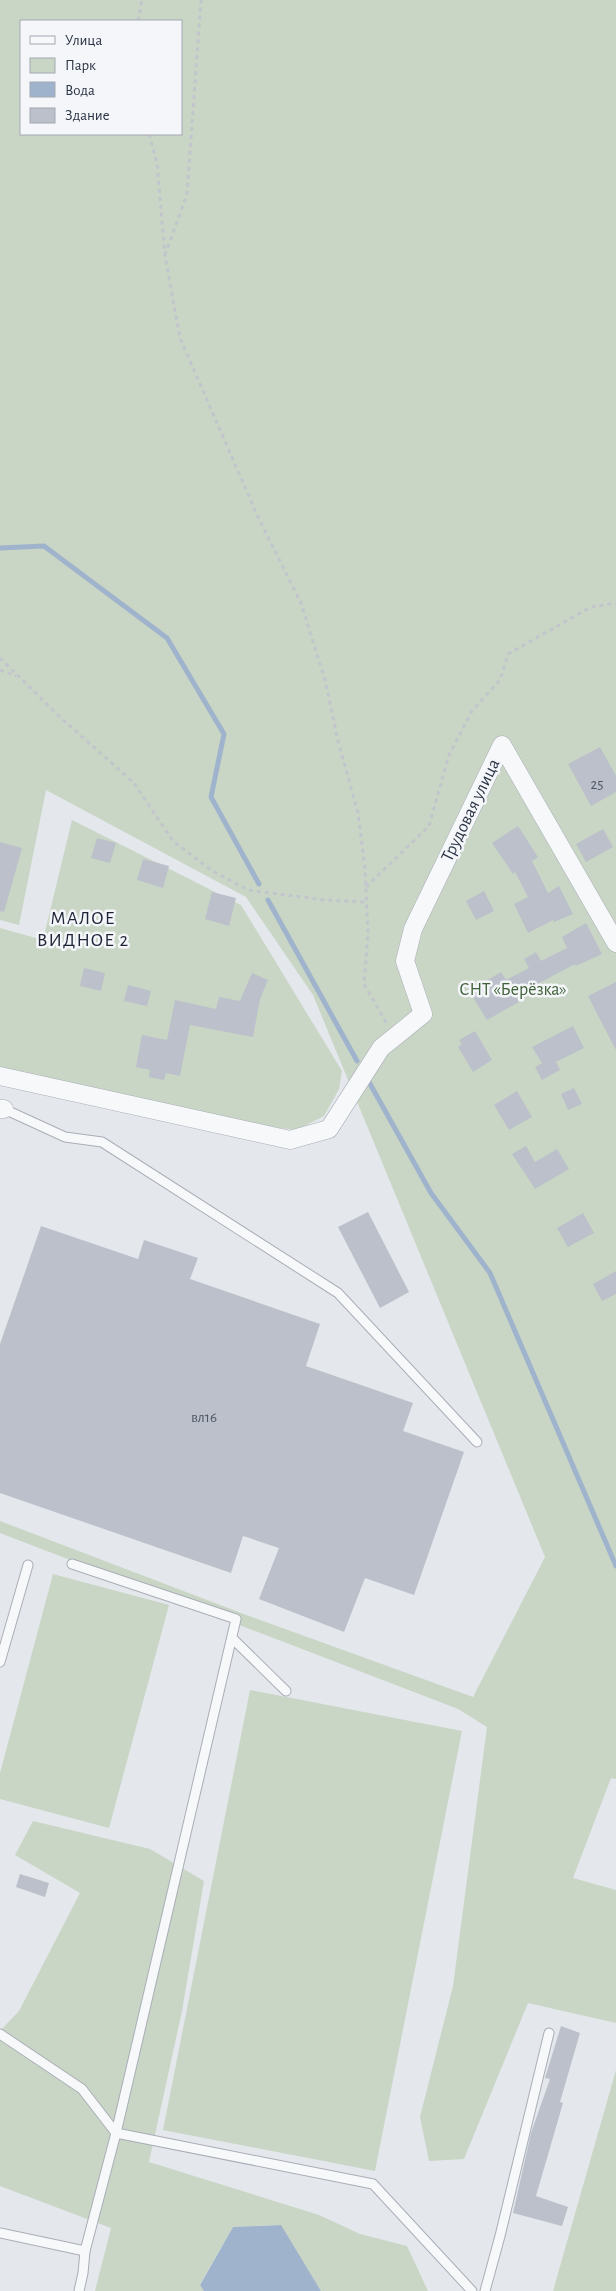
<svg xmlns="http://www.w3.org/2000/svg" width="616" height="2291" viewBox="0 0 616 2291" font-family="'Alegreya Sans',sans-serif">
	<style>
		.green { fill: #c9d6c5; fill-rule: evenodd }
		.water { fill: #9fb4cc }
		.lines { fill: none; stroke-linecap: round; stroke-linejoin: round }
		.stream { stroke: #9fb4cc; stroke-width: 5 }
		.building { fill: #bbc0ca }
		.service-casing { stroke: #a9aeb7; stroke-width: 11 }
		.minor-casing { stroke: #a9aeb7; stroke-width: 19 }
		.path { stroke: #c2c5cb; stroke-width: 3; stroke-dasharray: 4 4; stroke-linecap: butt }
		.service { stroke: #f7f8fa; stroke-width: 9 }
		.minor { stroke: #f7f8fa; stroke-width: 18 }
		.labels { text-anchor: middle; stroke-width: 5; stroke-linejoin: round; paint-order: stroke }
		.number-label { font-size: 15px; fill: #4f5766 }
		.street-label { font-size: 18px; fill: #2b3445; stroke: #f4f6f9 }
		.park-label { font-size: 18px; fill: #3f6138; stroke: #f4f6f9 }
		.neighbourhood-label { font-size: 19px; letter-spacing: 1px; fill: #1d2536; stroke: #f4f6f9 }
	</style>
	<rect width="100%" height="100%" fill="#e4e7ec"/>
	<!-- green -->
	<g class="green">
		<path d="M0,0H616V1779L611,1778L573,1878L616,1890V2023L528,2003L464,2159L429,2161L420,2117L453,1986L487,1727L458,1709L0,1533V1521L249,1616L473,1697L545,1557L313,995L246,897L46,790L19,925L0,920ZM21,21H181V134H21Z"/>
		<polygon points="72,820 241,905 342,1071 339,1089 324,1116 297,1130 229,1122 34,1074 0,1071 0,928 43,940"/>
		<polygon points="53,1574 169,1605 109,1828 0,1799 0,1773"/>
		<polygon points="250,1690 462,1731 375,2171 163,2130"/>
		<polygon points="33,1821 150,1849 204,1881 182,2011 149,2162 319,2215 360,2234 407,2246 428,2291 321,2291 280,2225 233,2227 200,2284 204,2291 95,2291 111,2228 0,2186 0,2031 19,2011 80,1893 15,1855"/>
		<polygon points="616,2070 616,2291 553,2291"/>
	</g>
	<!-- water -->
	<polygon class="water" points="281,2225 321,2291 204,2291 200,2285 233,2227"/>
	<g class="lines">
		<!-- stream -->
		<g class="stream">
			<polyline points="0,548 44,546 167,638 224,734 211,797 259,884"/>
			<polyline points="268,900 357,1061"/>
			<polyline points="369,1082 431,1193 490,1273 616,1566"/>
		</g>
	</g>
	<!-- building -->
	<g class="building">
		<polygon points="600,747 616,776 616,792 591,806 568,764"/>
		<polygon points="518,826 538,857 532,861 548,893 559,886 573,914 554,922 553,920 528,933 514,904 528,897 515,872 513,874 492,843"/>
		<polygon points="603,829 613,847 586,862 576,844"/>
		<polygon points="97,838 116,843 110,863 91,858"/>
		<polygon points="0,842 22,848 4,912 0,911"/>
		<polygon points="143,859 169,866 163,888 137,880"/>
		<polygon points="484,891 494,911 476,920 466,901"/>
		<polygon points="212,892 236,898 229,926 205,919"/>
		<polygon points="586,923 602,954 576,966 575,964 515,996 519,1002 487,1020 469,991 501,972 506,980 529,968 524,959 536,952 541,961 567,948 562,937"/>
		<polygon points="84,968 105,973 101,991 80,986"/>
		<polygon points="252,973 268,980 260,999 253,1037 190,1025 180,1076 166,1073 164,1080 149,1077 150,1070 136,1067 142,1035 167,1040 175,1000 216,1009 219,997 240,1001"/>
		<polygon points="616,982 616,1050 588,996"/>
		<polygon points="128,985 151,991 147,1006 124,1001"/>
		<polygon points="573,1026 584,1048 556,1062 560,1070 542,1080 535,1067 542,1063 532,1047"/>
		<polygon points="475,1031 492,1060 473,1072 458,1047 462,1044 459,1040"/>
		<polygon points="574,1088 582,1104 568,1110 561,1094"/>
		<polygon points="517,1091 532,1117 509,1130 494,1105"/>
		<polygon points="526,1146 535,1162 557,1149 569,1169 535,1189 512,1154"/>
		<polygon points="368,1212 409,1292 380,1308 338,1227"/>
		<polygon points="583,1213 594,1233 568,1247 557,1228"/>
		<polygon points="41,1226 138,1259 144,1240 198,1258 190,1279 320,1324 306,1366 413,1403 403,1431 464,1452 414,1595 365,1578 344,1632 259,1599 279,1548 243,1536 231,1573 0,1493 0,1344"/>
		<polygon points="616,1271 616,1294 602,1301 593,1284"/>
		<polygon points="20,1874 49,1883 45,1897 16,1887"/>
		<polygon points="561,2026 580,2033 560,2102 563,2103 536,2196 568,2207 562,2226 513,2213 531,2133 550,2079 545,2078"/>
	</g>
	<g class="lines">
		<defs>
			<g id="service">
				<polyline points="4,1109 65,1137 102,1142 338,1293 477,1442"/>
				<polyline points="72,1564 236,1619 116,2133 85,2251 83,2273 79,2291"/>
				<polyline points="232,1638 286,1691"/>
				<polyline points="0,1662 28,1565"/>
				<polyline points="0,2034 82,2089 116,2133 373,2184 472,2291"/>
				<polyline points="0,2233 85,2251"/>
				<polyline points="485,2291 500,2236 549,2033"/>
			</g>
			<g id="minor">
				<polyline points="0,1076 290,1140 329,1129 381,1048 423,1014 405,961 413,929 502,745 616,943"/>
				<polyline points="0,1109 4,1109"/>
			</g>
		</defs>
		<!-- service casing -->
		<use href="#service" class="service-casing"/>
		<!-- minor casing -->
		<use href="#minor" class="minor-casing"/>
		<!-- path -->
		<g class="path">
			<polyline points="138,21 142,0"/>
			<polyline points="149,134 157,163 165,256 180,338 258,517 301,603 325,680 338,741 358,813 365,869 368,933 364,984 387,1024"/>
			<polyline points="165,255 187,194 201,0"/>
			<polyline points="0,658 60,717 134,783 173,841 211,870 248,890 325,900 365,902"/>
			<polyline points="0,670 16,676"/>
			<polyline points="366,887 429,826 449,755 472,711 500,680 508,654 591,607 616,603"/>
		</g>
		<!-- service -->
		<use href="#service" class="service"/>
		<!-- minor -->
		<use href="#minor" class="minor"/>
	</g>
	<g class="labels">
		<!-- number labels -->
		<g class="number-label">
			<text x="597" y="789">25</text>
			<text x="204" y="1422">вл16</text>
		</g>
		<!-- street labels -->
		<g class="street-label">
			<text transform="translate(470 810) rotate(-64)" y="6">Трудовая улица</text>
		</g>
		<!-- park labels -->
		<g class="park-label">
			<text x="513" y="995">СНТ «Берёзка»</text>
		</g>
		<!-- neighbourhood labels -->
		<g class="neighbourhood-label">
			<text x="83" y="924">МАЛОЕ<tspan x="83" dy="22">ВИДНОЕ 2</tspan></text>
		</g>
	</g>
	<!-- legend -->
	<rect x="20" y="20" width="162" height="115" fill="#f4f6f9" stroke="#a4a8b1"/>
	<rect x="30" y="36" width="25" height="8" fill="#f7f8fa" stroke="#a4a8b1"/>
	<text x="65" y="45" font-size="15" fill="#2b3445">Улица</text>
	<rect x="30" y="58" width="25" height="15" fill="#c9d6c5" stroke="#a4a8b1"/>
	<text x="65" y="70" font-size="15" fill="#2b3445">Парк</text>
	<rect x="30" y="82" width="25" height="15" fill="#9fb4cc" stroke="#a4a8b1"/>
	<text x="65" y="95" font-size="15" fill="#2b3445">Вода</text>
	<rect x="30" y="108" width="25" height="15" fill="#bbc0ca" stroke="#a4a8b1"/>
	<text x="65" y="120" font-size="15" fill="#2b3445">Здание</text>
</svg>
